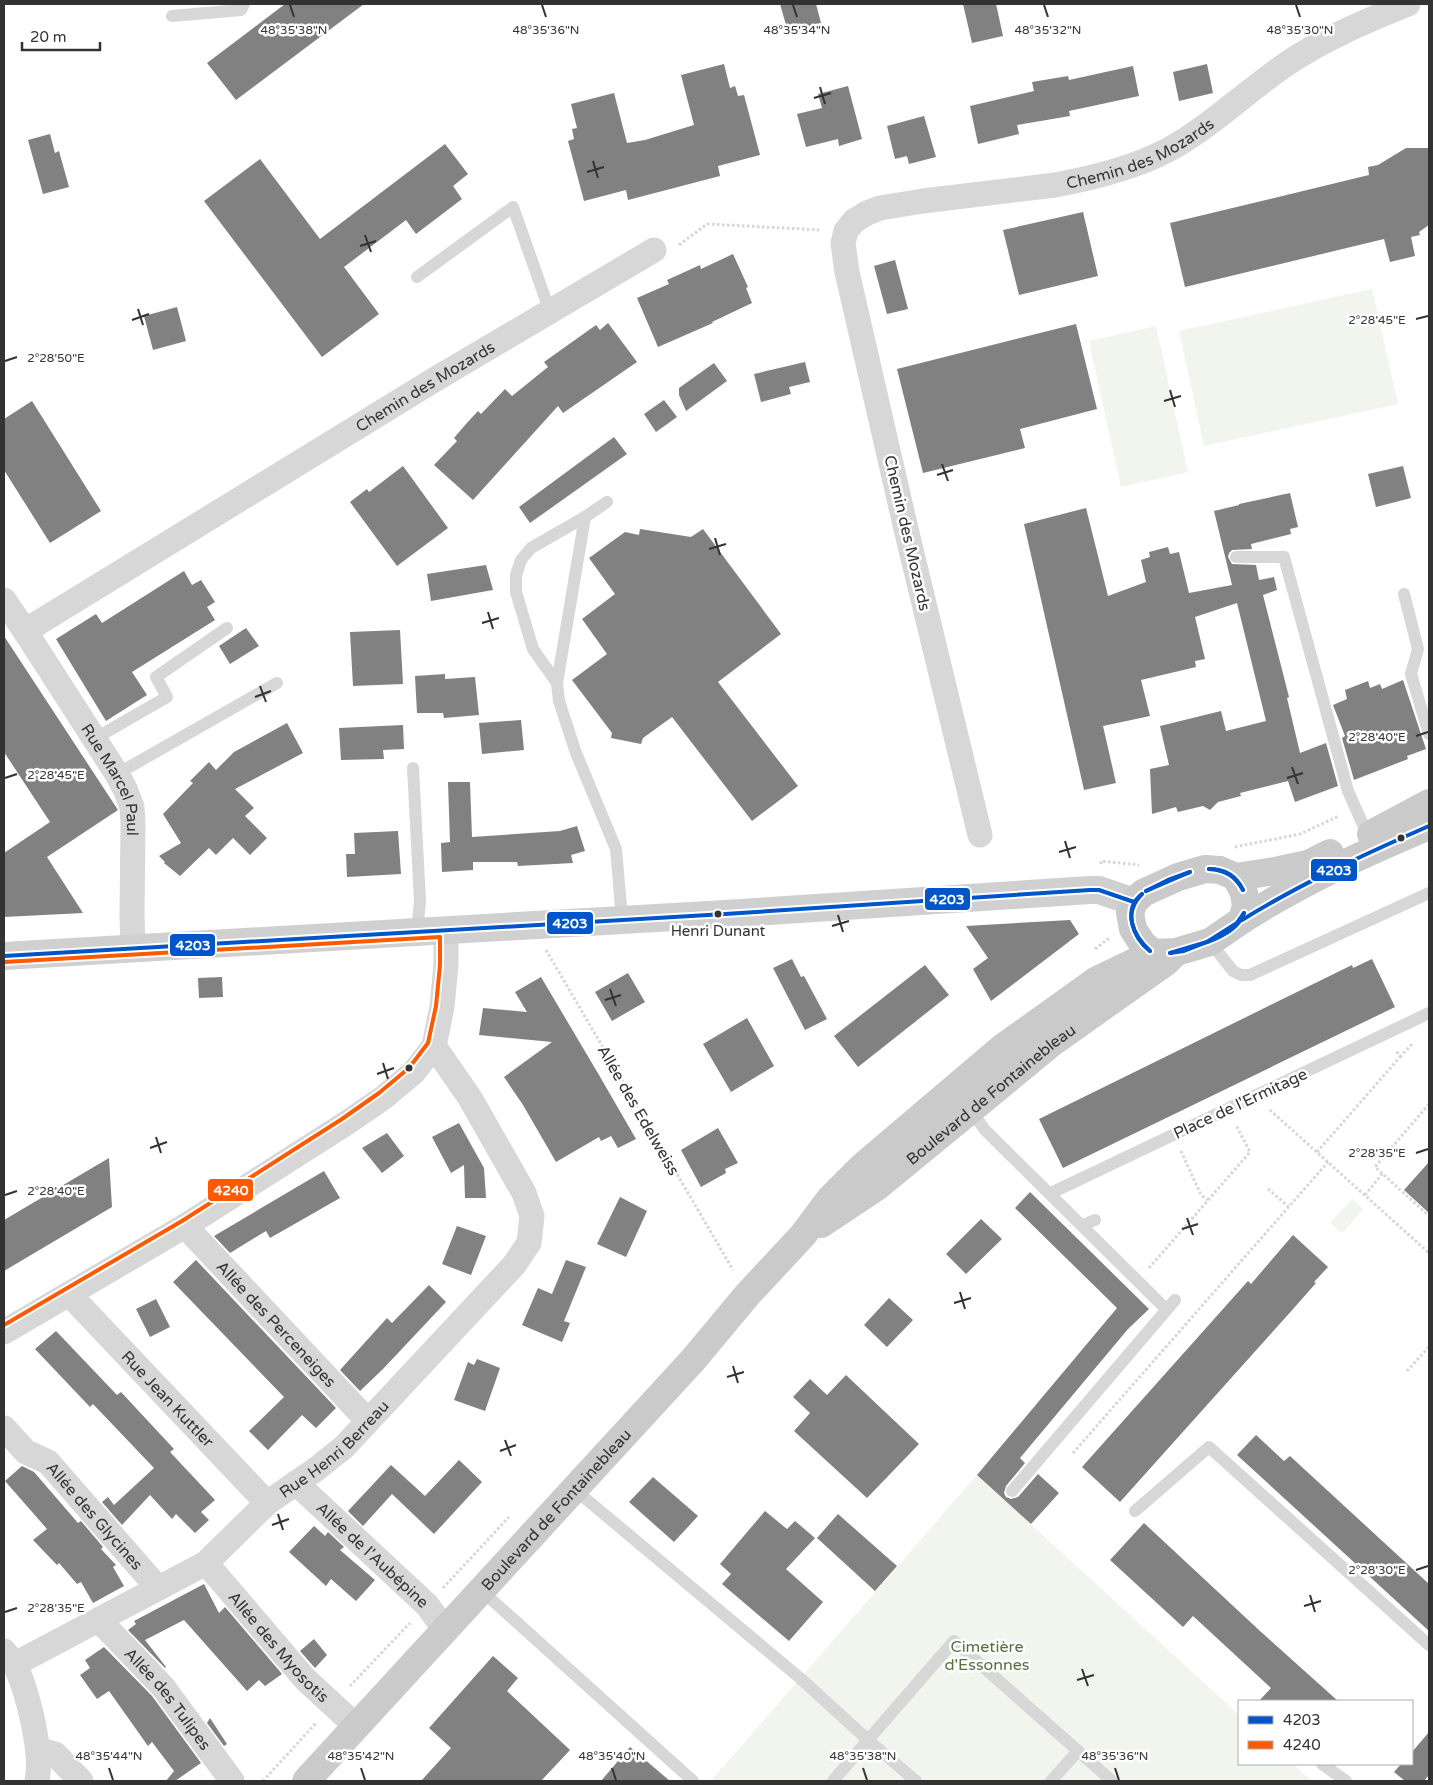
<svg xmlns="http://www.w3.org/2000/svg" width="1433" height="1785" viewBox="0 0 1433 1785" font-family="'Varela Round',sans-serif">
	<style>
		.green { fill: #f1f5ed }
		.building { fill: #818181 }
		.lines { fill: none; stroke-linecap: round; stroke-linejoin: round }
		.path { stroke: #d6d6d6; stroke-width: 3; stroke-dasharray: 2.5 2.5; stroke-linecap: butt }
		.lane { stroke: #d7d7d7; stroke-width: 12 }
		.street { stroke: #d7d7d7; stroke-width: 25 }
		.secondary { stroke: #d0d0d0; stroke-width: 28 }
		.primary { stroke: #cacaca; stroke-width: 28 }
		.bus-1-casing { stroke: #fff; stroke-width: 8 }
		.bus-2-casing { stroke: #fff; stroke-width: 8 }
		.bus-1 { stroke: #0055c8; stroke-width: 4 }
		.bus-2 { stroke: #ff5a00; stroke-width: 4 }
		.ticks { fill: none; stroke: #333; stroke-width: 2 }
		.bus-dot { fill: #333; stroke: #fff; stroke-width: 2 }
		.labels { text-anchor: middle; stroke-width: 5; stroke-linejoin: round; paint-order: stroke }
		.bus-label { font-size: 15px; fill: #333; stroke: #fff }
		.street-label { font-size: 16px; fill: #333; stroke: #fff }
		.park-label { font-size: 16px; fill: #56703f; stroke: #fff }
		.ticks-label { font-size: 12px; text-anchor: middle; fill: #333; stroke: #fff; stroke-width: 5; stroke-linejoin: round; paint-order: stroke }
		.line-badge { stroke: #fff; stroke-width: 2 }
		.badge-label { font-size: 14px; text-anchor: middle; font-weight: bold; fill: #fff }
	</style>
	<rect width="100%" height="100%" fill="#fff"/>
	<!-- green -->
	<g class="green">
		<polygon points="1372,289 1398,404 1204,446 1179,331"/>
		<polygon points="1156,326 1188,472 1121,487 1089,341"/>
		<polygon points="1352,1199 1363,1209 1342,1233 1330,1223"/>
		<polygon points="977,1475 1239,1715 1239,1764 1293,1764 1312,1781 711,1781"/>
	</g>
	<!-- building -->
	<g class="building">
		<polygon points="285,4 364,4 236,100 207,63"/>
		<polygon points="780,4 816,4 821,23 788,32"/>
		<polygon points="963,4 996,4 1003,36 972,43"/>
		<polygon points="724,64 730,88 735,86 738,96 744,95 760,155 718,166 720,176 628,200 626,190 584,201 568,141 574,139 572,129 577,128 571,104 614,93 627,143 645,140 694,125 681,75"/>
		<polygon points="1207,64 1213,93 1179,101 1173,72"/>
		<polygon points="1133,66 1139,96 1069,111 1070,116 1017,125 1019,134 978,144 970,106 1034,91 1032,82 1068,76 1069,80"/>
		<polygon points="848,86 862,139 839,146 838,139 806,147 797,114 822,108 818,94"/>
		<polygon points="924,116 936,157 909,164 907,156 895,159 887,126"/>
		<polygon points="50,134 55,153 59,151 69,187 43,194 28,140"/>
		<polygon points="445,144 468,174 453,186 462,199 416,234 406,220 344,267 379,314 322,357 204,201 260,159 320,239"/>
		<polygon points="1406,148 1429,148 1429,225 1419,232 1420,235 1411,237 1415,256 1390,262 1384,239 1185,287 1170,223 1369,175 1368,167 1378,165"/>
		<polygon points="1083,212 1098,276 1019,295 1003,230"/>
		<polygon points="733,254 748,287 746,288 752,303 712,322 713,323 658,347 637,298 669,284 667,280 700,265 701,269"/>
		<polygon points="895,260 908,309 887,314 874,266"/>
		<polygon points="177,307 186,341 153,350 144,316"/>
		<polygon points="608,323 637,362 563,413 558,406 473,500 434,465 457,441 454,438 466,424 478,411 481,414 505,389 512,396 548,367 544,362 596,325 600,330"/>
		<polygon points="1076,324 1097,409 1020,429 1025,448 923,473 897,369"/>
		<polygon points="805,362 810,382 789,387 791,394 761,402 754,374"/>
		<polygon points="714,363 727,381 686,411 679,395 679,388"/>
		<polygon points="664,400 677,417 656,432 644,414"/>
		<polygon points="32,401 101,511 50,543 4,470 4,419"/>
		<polygon points="614,437 627,454 530,523 519,507"/>
		<polygon points="403,466 448,528 397,566 350,502 367,489 369,492"/>
		<polygon points="1403,466 1411,498 1376,507 1368,474"/>
		<polygon points="1290,493 1298,527 1290,529 1291,534 1251,544 1252,549 1232,550 1229,553 1228,557 1232,564 1256,565 1259,580 1274,577 1277,590 1263,595 1289,697 1287,698 1300,753 1326,743 1338,786 1295,802 1288,781 1240,793 1241,796 1218,802 1210,810 1203,806 1178,812 1176,807 1152,814 1150,769 1169,765 1160,726 1221,711 1226,731 1266,721 1237,603 1195,617 1205,659 1195,661 1196,667 1141,680 1150,716 1103,726 1116,783 1084,790 1024,524 1086,508 1108,596 1146,582 1141,560 1150,557 1149,552 1168,547 1170,554 1179,552 1189,593 1232,585 1214,511 1239,505 1239,504"/>
		<polygon points="640,529 691,537 703,529 781,634 718,682 798,786 752,821 672,717 643,738 641,744 611,738 612,733 572,680 607,654 582,619 615,594 589,558 625,532 639,535"/>
		<polygon points="486,565 493,590 431,601 427,574"/>
		<polygon points="184,571 192,585 201,580 215,602 207,607 215,620 132,672 147,695 106,721 56,639 96,614 102,623"/>
		<polygon points="246,628 259,646 230,664 219,646"/>
		<polygon points="400,630 403,684 353,686 350,632"/>
		<polygon points="4,636 118,810 47,857 83,913 4,917 4,853 50,822 4,752"/>
		<polygon points="445,674 445,679 475,677 479,715 444,718 443,713 417,713 415,676"/>
		<polygon points="1403,680 1426,749 1407,756 1408,759 1354,780 1342,738 1345,736 1333,705 1347,699 1345,690 1368,681 1370,688 1380,684 1382,689"/>
		<polygon points="521,720 524,750 482,754 479,723"/>
		<polygon points="287,723 303,753 235,789 254,808 245,816 267,838 250,855 233,838 216,855 209,848 180,876 164,863 165,862 159,856 181,843 163,814 193,783 190,781 209,762 216,770 234,752"/>
		<polygon points="403,725 404,749 383,750 384,759 341,760 339,728"/>
		<polygon points="448,782 470,782 472,837 560,831 577,826 585,851 571,855 573,863 518,866 517,862 473,862 473,870 442,872 441,843 450,842"/>
		<polygon points="398,831 401,874 347,877 346,854 355,854 354,833"/>
		<polygon points="1070,920 1079,934 991,1001 973,969 988,958 966,926"/>
		<polygon points="792,959 801,977 804,976 827,1019 805,1030 773,968"/>
		<polygon points="1372,959 1395,1007 1063,1168 1039,1119 1352,965 1353,968"/>
		<polygon points="925,965 949,995 858,1067 834,1036"/>
		<polygon points="628,973 645,1002 612,1021 595,992"/>
		<polygon points="222,977 223,997 199,998 198,978"/>
		<polygon points="541,977 599,1075 636,1139 618,1148 611,1136 601,1141 599,1137 556,1162 523,1105 504,1077 552,1042 479,1035 483,1008 527,1012 515,992"/>
		<polygon points="747,1018 774,1066 731,1092 703,1044"/>
		<polygon points="459,1123 484,1168 486,1198 465,1198 464,1165 451,1173 432,1137"/>
		<polygon points="718,1128 738,1163 725,1169 726,1173 701,1187 681,1150"/>
		<polygon points="387,1133 404,1156 382,1173 362,1148"/>
		<polygon points="109,1158 112,1207 4,1271 4,1220"/>
		<polygon points="1429,1162 1429,1213 1404,1190"/>
		<polygon points="324,1171 340,1198 270,1238 266,1231 230,1253 214,1236"/>
		<polygon points="1030,1192 1149,1309 1128,1329 1020,1458 1025,1463 1006,1486 1004,1493 1006,1497 1011,1499 1018,1497 1038,1474 1059,1493 1031,1524 977,1475 1117,1308 1015,1208"/>
		<polygon points="620,1197 647,1211 626,1257 597,1244"/>
		<polygon points="981,1219 1002,1239 966,1274 946,1254"/>
		<polygon points="457,1226 486,1236 471,1275 442,1264"/>
		<polygon points="1293,1235 1328,1267 1314,1282 1316,1283 1294,1308 1120,1502 1082,1467 1248,1281 1251,1284"/>
		<polygon points="196,1260 336,1408 316,1428 302,1415 268,1450 249,1431 284,1397 173,1282"/>
		<polygon points="566,1260 586,1267 564,1321 570,1323 562,1342 522,1325 538,1288 552,1294"/>
		<polygon points="429,1285 446,1302 383,1369 360,1391 340,1370 387,1318 392,1323"/>
		<polygon points="889,1298 913,1320 887,1347 864,1325"/>
		<polygon points="156,1299 170,1327 150,1337 136,1309"/>
		<polygon points="56,1331 117,1395 121,1392 174,1449 170,1452 215,1500 201,1512 209,1520 195,1533 176,1514 172,1519 150,1495 122,1525 102,1502 108,1497 114,1505 154,1468 93,1404 90,1407 35,1349"/>
		<polygon points="477,1359 500,1368 485,1411 454,1400 468,1362 474,1365"/>
		<polygon points="846,1375 919,1444 867,1498 794,1431 810,1413 793,1397 810,1379 827,1395"/>
		<polygon points="1256,1435 1284,1461 1290,1456 1429,1584 1429,1631 1237,1455"/>
		<polygon points="459,1460 482,1482 434,1534 392,1494 363,1526 348,1511 391,1465 425,1496"/>
		<polygon points="22,1466 34,1472 78,1523 81,1521 103,1547 101,1549 116,1565 113,1567 124,1586 93,1603 81,1582 77,1584 59,1563 57,1565 33,1540 47,1529 5,1481"/>
		<polygon points="653,1477 698,1516 674,1542 629,1502"/>
		<polygon points="765,1511 787,1529 795,1521 815,1538 786,1569 823,1602 789,1641 722,1584 731,1574 720,1564"/>
		<polygon points="838,1514 897,1566 875,1591 817,1538"/>
		<polygon points="1144,1523 1260,1631 1338,1701 1259,1701 1271,1688 1193,1616 1183,1627 1110,1560"/>
		<polygon points="314,1526 325,1536 328,1532 344,1547 340,1550 375,1580 356,1601 331,1579 326,1586 289,1552"/>
		<polygon points="204,1584 219,1613 225,1607 282,1674 265,1686 259,1680 247,1691 184,1620 145,1640 166,1667 165,1668 128,1630 136,1624 134,1621"/>
		<polygon points="314,1639 327,1655 315,1668 300,1651"/>
		<polygon points="104,1647 152,1696 201,1763 175,1781 166,1781 174,1771 152,1742 148,1746 109,1691 97,1699 80,1675 90,1668 85,1660"/>
		<polygon points="493,1656 518,1678 507,1691 570,1750 541,1781 421,1781 451,1748 429,1728"/>
		<polygon points="210,1718 227,1744 224,1746 207,1723"/>
		<polygon points="1429,1732 1429,1775 1424,1781 1405,1781 1394,1772 1401,1764 1412,1764 1412,1752"/>
		<polygon points="630,1747 670,1781 601,1781"/>
	</g>
	<g class="lines">
		<!-- path -->
		<g class="path">
			<polyline points="679,245 707,224 821,230"/>
			<polyline points="1235,847 1300,834 1339,816"/>
			<polyline points="1101,864 1101,861 1139,865"/>
			<polyline points="1095,949 1108,939 1108,937"/>
			<polyline points="546,950 733,1270"/>
			<polyline points="1400,1057 1413,1043"/>
			<polyline points="1429,1104 1375,1167 1429,1216"/>
			<polyline points="1270,1110 1429,1253"/>
			<polyline points="1181,1151 1201,1195 1208,1200"/>
			<polyline points="1317,1152 1400,1057 1396,1050"/>
			<polyline points="1268,1189 1289,1207"/>
			<polyline points="1365,1195 1383,1173"/>
			<polyline points="1149,1268 1250,1152 1236,1125"/>
			<polyline points="1407,1371 1429,1347"/>
			<polyline points="1073,1453 1328,1162"/>
			<polyline points="443,1588 509,1517"/>
			<polyline points="350,1686 410,1623"/>
			<polyline points="263,1781 316,1723"/>
		</g>
		<!-- lane -->
		<g class="lane">
			<polyline points="172,16 241,10 244,4"/>
			<polyline points="417,277 513,207 550,312"/>
			<polyline points="585,517 557,683 559,701 576,753 616,849 622,919"/>
			<polyline points="1236,557 1284,557 1348,791 1368,836"/>
			<polyline points="1404,594 1418,649 1411,674 1429,734"/>
			<polyline points="557,683 533,649 516,592 516,575 521,560 531,548 585,517 607,502"/>
			<polyline points="94,739 167,697 156,677 227,628"/>
			<polyline points="413,768 420,901 417,932"/>
			<polyline points="117,774 277,683"/>
			<polyline points="1210,942 1233,971 1241,975 1250,975 1429,893"/>
			<polyline points="971,1107 970,1109 985,1130 1166,1309"/>
			<polyline points="1051,1193 1429,1013"/>
			<polyline points="1083,1225 1095,1220"/>
			<polyline points="574,1489 800,1678 868,1740 954,1641 1112,1781"/>
			<polyline points="1012,1491 1175,1300"/>
			<polyline points="1135,1511 1209,1447 1429,1645"/>
			<polyline points="482,1591 693,1781"/>
			<polyline points="1322,1764 1346,1781"/>
			<polyline points="833,1781 868,1740 916,1781"/>
			<polyline points="1051,1781 1078,1751"/>
		</g>
		<!-- street -->
		<g class="street">
			<path id="s1" d="M4,600L25,631L117,774L125,789L132,807L133,824L132,915L133,948"/>
			<path id="s2" d="M25,631L434,380L654,250"/>
			<path id="s3" d="M980,835L906,529L847,272L843,243L846,231L854,221L867,213L880,208L923,201L1055,185C1093,178 1134,168 1168,150C1210,127 1246,92 1285,65C1323,39 1366,21 1408,4"/>
			<path id="s4" d="M185,1226L368,1421"/>
			<path id="s5" d="M69,1294L267,1503"/>
			<polyline points="4,1332 185,1226 345,1124 383,1098 414,1072 434,1046 442,1007 446,965 446,930"/>
			<path id="s6" d="M4,1428L26,1452L48,1462L158,1588"/>
			<path id="s7" d="M296,1483L427,1605L446,1631"/>
			<path id="s8" d="M206,1563L305,1679L357,1727"/>
			<path id="s9" d="M99,1620L163,1687L232,1781"/>
			<path d="M4,1651C8,1656 13,1661 16,1667C28,1693 43,1753 37,1781"/>
			<path id="s10" d="M15,1664L206,1563L267,1503L315,1470L344,1447L514,1265L529,1243L532,1216L524,1193L470,1098L434,1046"/>
			<polyline points="38,1750 55,1754 81,1781"/>
		</g>
		<!-- secondary -->
		<polyline class="secondary" points="4,956 725,914 1090,890 1099,890 1134,902"/>
		<!-- primary -->
		<g class="primary">
			<polyline points="1371,834 1429,803"/>
			<polyline points="1236,877 1275,871 1308,864 1330,853"/>
			<path d="M1242,920C1301,882 1365,853 1429,826"/>
			<path id="s11" d="M821,1224L878,1186L1053,1042L1166,962L1176,952L1210,942L1242,920L1246,906L1244,893L1236,877L1220,870L1205,869L1178,877L1143,893L1134,902L1130,913L1133,929L1142,943L1153,953L1176,952"/>
			<path id="s12" d="M306,1781L693,1360L748,1294L803,1235L830,1199L863,1166L1002,1048L1097,980L1153,953"/>
		</g>
		<defs>
			<g id="bus-1">
				<path d="M1209,869C1225,870 1235,876 1243,890"/>
				<path d="M1209,869C1225,869 1236,875 1243,890"/>
				<polyline points="1146,891 1168,880 1190,872"/>
				<polyline points="1146,891 1190,872"/>
				<path d="M1142,894C1123,913 1132,934 1150,951"/>
				<path d="M1142,894C1122,909 1133,938 1150,951"/>
				<path d="M1242,920C1302,883 1365,854 1429,826"/>
				<polyline points="1207,942 1237,923 1244,913"/>
				<path d="M1207,942C1221,937 1239,928 1244,913"/>
				<polyline points="1170,953 1207,942"/>
				<polyline points="1170,953 1184,951 1207,942"/>
				<polyline points="4,956 725,914 1090,890 1099,890 1134,902"/>
			</g>
			<polyline id="bus-2" points="4,1325 182,1221 342,1119 379,1093 409,1068 428,1043 436,1006 440,965 440,937 4,962"/>
		</defs>
		<!-- bus-1 casing -->
		<use href="#bus-1" class="bus-1-casing"/>
		<!-- bus-2 casing -->
		<use href="#bus-2" class="bus-2-casing"/>
		<!-- bus-1 -->
		<use href="#bus-1" class="bus-1"/>
		<!-- bus-2 -->
		<use href="#bus-2" class="bus-2"/>
	</g>
	<!-- ticks -->
	<path class="ticks" d="M290,5L294,17M542,5L546,17M793,5L797,17M1044,5L1048,17M1296,5L1300,17M820,87L825,104M814,98L831,93M593,161L598,178M587,172L604,167M365,235L371,252M360,246L376,241M138,309L143,325M1416,319L1428,316M132,320L149,314M5,361L17,357M1170,390L1175,407M1164,401L1181,396M942,464L948,481M937,475L953,470M715,538L720,555M709,549L726,544M488,612L493,629M482,623L499,618M260,686L266,702M255,697L271,691M1416,736L1428,732M1292,767L1298,784M5,778L17,774M1287,778L1303,773M1065,841L1070,858M1059,852L1076,847M838,915L843,932M832,926L849,921M610,989L616,1006M605,1000L621,995M383,1063L388,1079M377,1074L394,1068M156,1137L161,1153M150,1148L167,1142M1416,1153L1428,1149M5,1195L17,1191M1187,1218L1193,1235M1182,1229L1198,1224M960,1292L965,1309M954,1303L971,1298M733,1366L738,1383M727,1377L744,1372M505,1440L511,1456M500,1451L516,1445M278,1514L283,1530M272,1525L289,1519M1416,1570L1428,1566M1310,1595L1315,1612M1304,1606L1321,1601M5,1612L17,1608M1082,1669L1088,1686M1077,1680L1094,1675M109,1768L113,1780M361,1768L365,1780M612,1768L616,1780M863,1768L867,1780M1115,1768L1119,1780"/>
	<!-- markers -->
	<g class="bus-dot">
		<circle cx="1401" cy="838" r="4.5"/>
		<circle cx="718" cy="914" r="4.5"/>
		<circle cx="409" cy="1068" r="4.5"/>
	</g>
	<g class="labels">
		<!-- bus labels -->
		<g class="bus-label">
			<text x="718" y="936">Henri Dunant</text>
		</g>
		<!-- street labels -->
		<g class="street-label">
			<text dy="6" stroke="none"><textPath href="#s3" startOffset="930">Chemin des Mozards</textPath></text>
			<text dy="6" stroke="none"><textPath href="#s2" startOffset="469">Chemin des Mozards</textPath></text>
			<text transform="translate(908 533) rotate(77)" y="6">Chemin des Mozards</text>
			<text dy="6" stroke="none"><textPath href="#s1" startOffset="211">Rue Marcel Paul</textPath></text>
			<text dy="6" stroke="none"><textPath href="#s11" startOffset="214">Boulevard de Fontainebleau</textPath></text>
			<text transform="translate(1240 1103) rotate(-25)" y="6">Place de l'Ermitage</text>
			<text transform="translate(639 1110) rotate(60)" y="6">Allée des Edelweiss</text>
			<text dy="6" stroke="none"><textPath href="#s4" startOffset="134">Allée des Perceneiges</textPath></text>
			<text dy="6" stroke="none"><textPath href="#s5" startOffset="144">Rue Jean Kuttler</textPath></text>
			<text dy="6" stroke="none"><textPath href="#s10" startOffset="388">Rue Henri Berreau</textPath></text>
			<text dy="6" stroke="none"><textPath href="#s12" startOffset="369">Boulevard de Fontainebleau</textPath></text>
			<text dy="6" stroke="none"><textPath href="#s6" startOffset="128">Allée des Glycines</textPath></text>
			<text dy="6" stroke="none"><textPath href="#s7" startOffset="105">Allée de l'Aubépine</textPath></text>
			<text dy="6" stroke="none"><textPath href="#s8" startOffset="111">Allée des Myosotis</textPath></text>
			<text dy="6" stroke="none"><textPath href="#s9" startOffset="105">Allée des Tulipes</textPath></text>
		</g>
		<!-- park labels -->
		<g class="park-label">
			<text x="987" y="1652">Cimetière<tspan x="987" dy="18">d'Essonnes</tspan></text>
		</g>
	</g>
	<g class="ticks-label">
		<text x="294" y="34">48°35'38"N</text>
		<text x="546" y="34">48°35'36"N</text>
		<text x="797" y="34">48°35'34"N</text>
		<text x="1048" y="34">48°35'32"N</text>
		<text x="1300" y="34">48°35'30"N</text>
		<text x="1377" y="324">2°28'45"E</text>
		<text x="56" y="362">2°28'50"E</text>
		<text x="1377" y="741">2°28'40"E</text>
		<text x="56" y="779">2°28'45"E</text>
		<text x="1377" y="1157">2°28'35"E</text>
		<text x="56" y="1195">2°28'40"E</text>
		<text x="1377" y="1574">2°28'30"E</text>
		<text x="56" y="1612">2°28'35"E</text>
		<text x="109" y="1760">48°35'44"N</text>
		<text x="361" y="1760">48°35'42"N</text>
		<text x="612" y="1760">48°35'40"N</text>
		<text x="863" y="1760">48°35'38"N</text>
		<text x="1115" y="1760">48°35'36"N</text>
	</g>
	<g class="line-badge">
		<rect x="1310" y="858" width="48" height="24" rx="5" fill="#0055c8"/>
		<rect x="924" y="887" width="47" height="24" rx="5" fill="#0055c8"/>
		<rect x="546" y="911" width="48" height="24" rx="5" fill="#0055c8"/>
		<rect x="169" y="933" width="47" height="24" rx="5" fill="#0055c8"/>
		<rect x="207" y="1178" width="47" height="24" rx="5" fill="#ff5a00"/>
	</g>
	<g class="badge-label">
		<text x="1334" y="875">4203</text>
		<text x="947" y="904">4203</text>
		<text x="570" y="928">4203</text>
		<text x="193" y="950">4203</text>
		<text x="231" y="1195">4240</text>
	</g>
	<!-- border -->
	<rect width="1433" height="1785" fill="none" stroke="#333333" stroke-width="10"/>
	<!-- legend -->
	<rect x="1238" y="1700" width="175" height="65" fill="#ffffff" stroke="#adadad"/>
	<rect x="1248" y="1716" width="25" height="8" fill="#0055c8" stroke="#adadad"/>
	<text x="1283" y="1725" font-size="15" fill="#333333">4203</text>
	<rect x="1248" y="1741" width="25" height="8" fill="#ff5a00" stroke="#adadad"/>
	<text x="1283" y="1750" font-size="15" fill="#333333">4240</text>
	<!-- scale -->
	<path d="M22 42v8h78v-8" fill="none" stroke="#333333" stroke-width="2.5"/>
	<text x="30" y="42" font-size="15" fill="#333333" stroke="#ffffff" stroke-width="4" paint-order="stroke">20 m</text>
</svg>
